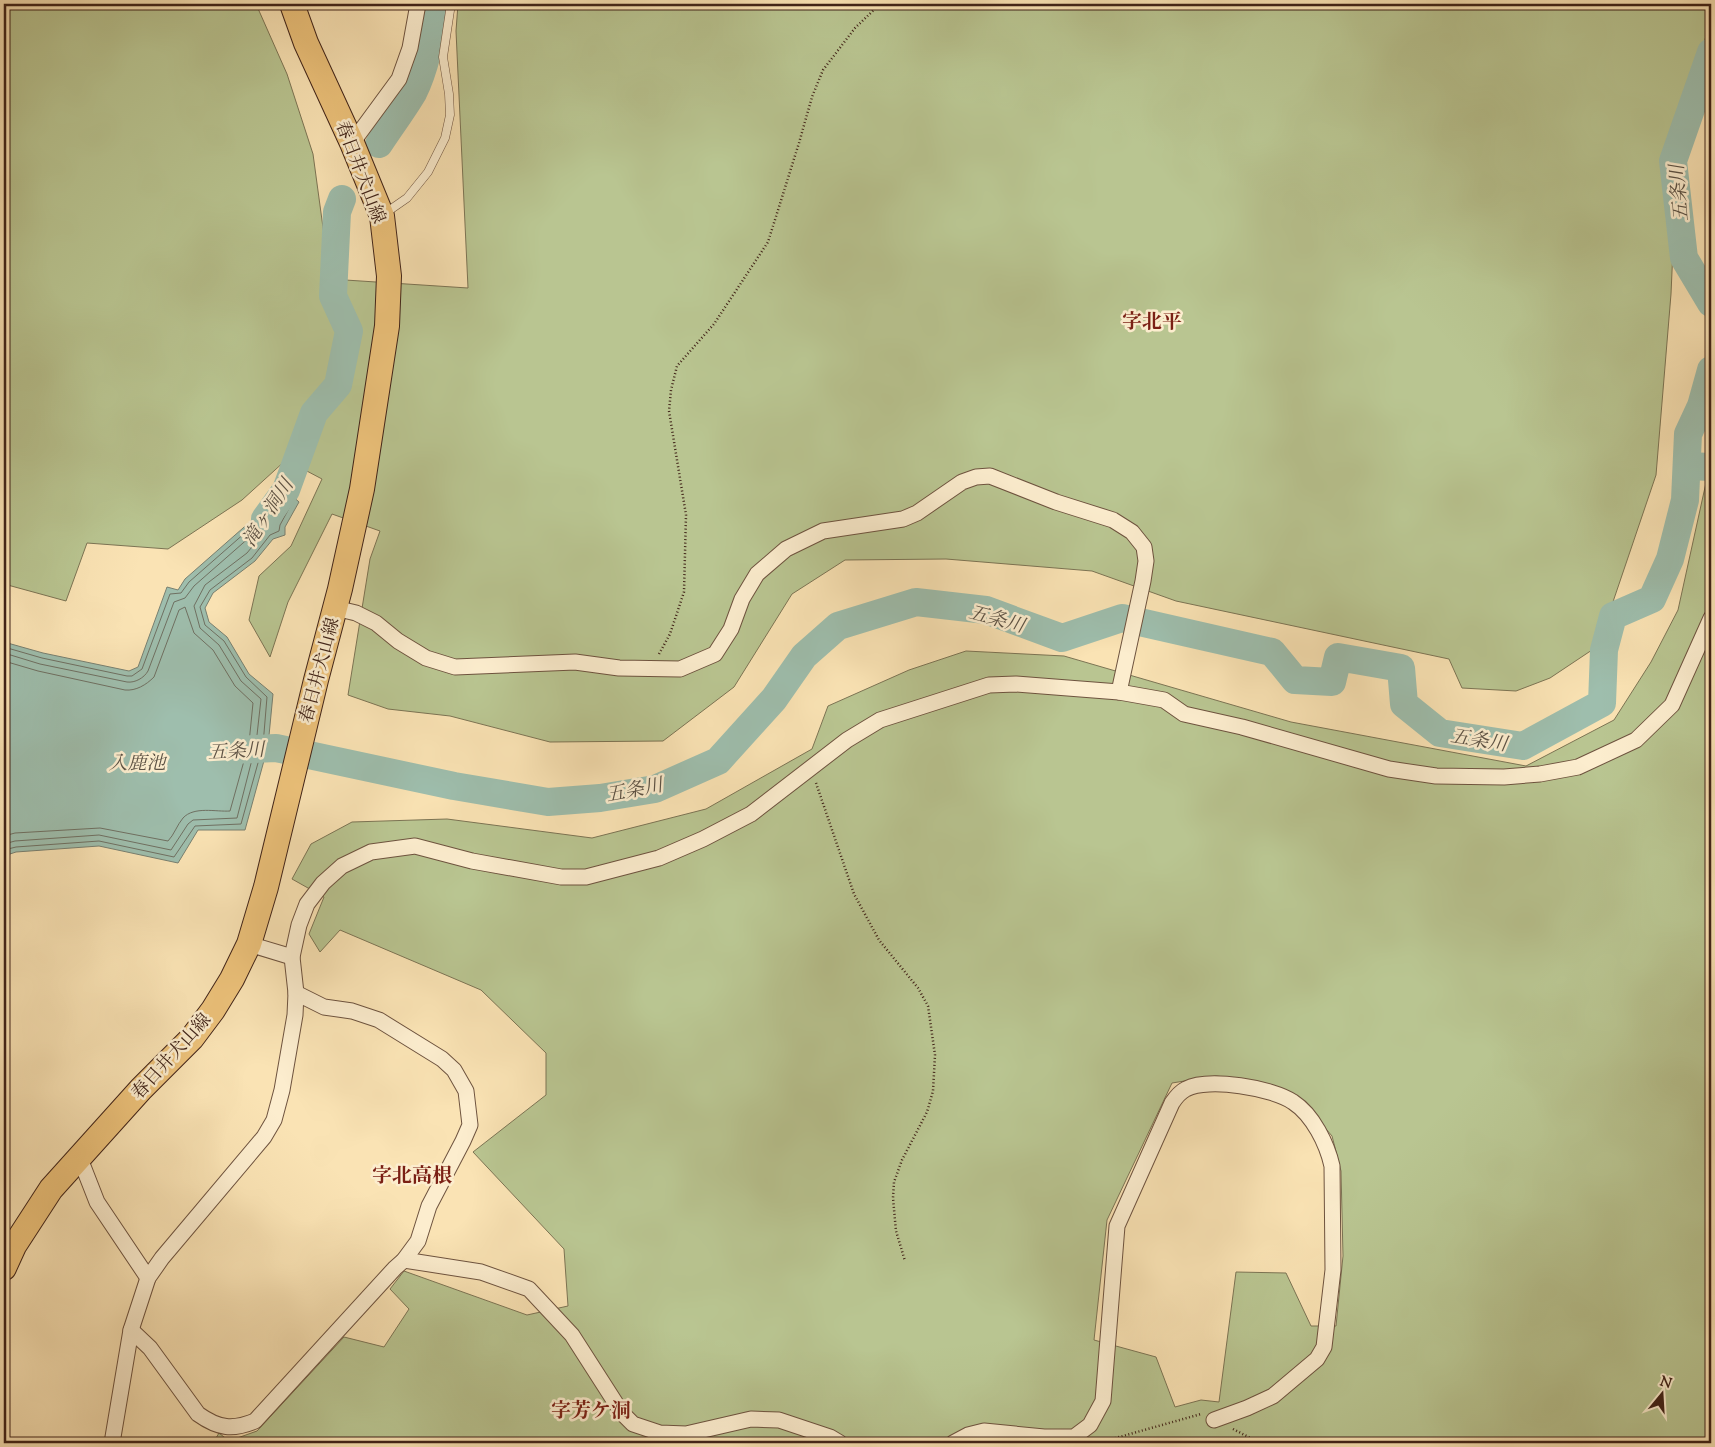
<svg xmlns="http://www.w3.org/2000/svg" width="1715" height="1447" viewBox="0 0 1715 1447" font-family="'Sorts Mill Goudy','Noto Serif JP',serif">
	<style>
		.green { fill: #b9c591; stroke: #7c7454; fill-rule: evenodd }
		.water { fill: #9ebead; stroke: #788071 }
		.lines { fill: none; stroke-linecap: round; stroke-linejoin: round }
		.shore { stroke: #6f7062; stroke-width: 1 }
		.river { stroke: #9ebead; stroke-width: 28 }
		.lane-casing { stroke: #6e533f; stroke-width: 9 }
		.street-casing { stroke: #6e533f; stroke-width: 17 }
		.primary-casing { stroke: #402318; stroke-width: 26 }
		.path { stroke: #402318; stroke-width: 2.5; stroke-dasharray: 1 2.5; stroke-linecap: butt }
		.lane { stroke: #fcedce; stroke-width: 8 }
		.street { stroke: #fcedce; stroke-width: 15 }
		.primary { stroke: #edc27a; stroke-width: 24 }
		.labels { text-anchor: middle; stroke-width: 5; stroke-linejoin: round; paint-order: stroke }
		.street-label { font-size: 18px; fill: #402318; stroke: #fcedce }
		.water-label { font-size: 19px; font-style: italic; fill: #5c5245; stroke: #fcedce }
		.quarter-label { font-size: 20px; font-weight: bold; fill: #7a1f14; stroke: #fcedce }
	</style>
	<rect width="100%" height="100%" fill="#fae3b4"/>
	<filter id="stains"><feTurbulence type="fractalNoise" baseFrequency=".004" numOctaves="4"/><feColorMatrix values="0 0 0 0 .2 0 0 0 0 .09 0 0 0 0 .02 0 0 0 .5 -.17"/></filter>
	<radialGradient id="worn" r=".72"><stop offset=".6" stop-color="#630" stop-opacity="0"/><stop offset="1" stop-color="#630" stop-opacity=".3"/></radialGradient>
	<!-- green -->
	<g class="green">
		<polygon points="4,4 256,4 287,74 313,154 330,279 468,288 456,31 458,4 1711,4 1711,30 1706,36 1678,136 1671,294 1656,475 1598,646 1550,678 1516,691 1462,688 1449,659 1176,601 1092,571 946,559 845,560 792,594 734,687 663,741 550,742 450,716 388,709 348,695 370,559 380,531 332,514 288,602 270,657 249,620 259,576 291,546 322,479 286,460 242,500 168,549 87,543 66,601 4,584"/>
		<path d="M1711,460V1443H213L219,1433L229,1441L257,1431L344,1337L384,1347L409,1309L390,1289L404,1271L527,1315L568,1306L564,1249L473,1152L546,1095V1053L481,990L340,930L320,952L309,934L324,897L292,879L311,844L352,822L447,819L592,838L706,809L812,749L828,706L909,670L966,651L1064,656L1291,722L1526,766L1614,720L1651,662L1678,610ZM1216,1076L1255,1081L1298,1096L1332,1136L1341,1171L1343,1256L1336,1326H1311L1286,1273L1236,1272L1219,1402L1201,1400L1175,1407L1156,1357L1094,1340L1107,1220L1172,1083Z"/>
	</g>
	<!-- water -->
	<polygon class="water" points="276,481 299,502 285,527 285,535 273,539 255,561 213,593 205,608 209,622 227,637 249,674 273,694 268,746 245,830 198,830 178,863 99,846 16,852 4,856 4,642 43,653 129,671 138,667 167,587 178,590 185,579 251,521"/>
	<g class="lines">
		<!-- shore -->
		<g class="shore">
			<polyline points="4,647 42,658 127,676 132,676 142,669 170,594 181,593 189,582 254,525 276,490 279,491 292,503 280,525 279,531 270,535 252,558 210,590 200,607 205,625 224,641 246,677 267,697 263,745 241,824 195,826 174,857 99,841 16,847 4,850"/>
			<path d="M4,653L40,664L127,682C135,683 144,678 148,671L174,602L185,598L194,586L259,529L277,500H280L284,504L273,526L265,531L247,553L205,585L194,606L200,628L219,645L241,681L261,699L256,744L237,818L193,820L188,824L171,850L99,835L15,841L4,844"/>
			<path d="M4,661L38,671L125,690C136,691 146,685 154,677L179,610L185,607L194,633L213,650L235,686L253,703L249,743L230,811C216,812 194,806 183,818C177,825 174,835 168,841L100,828L15,833L4,836"/>
		</g>
		<!-- river -->
		<g class="river">
			<polyline points="1711,52 1673,161 1684,258 1711,303"/>
			<path d="M379,144C390,127 403,110 413,93C427,65 431,34 436,4"/>
			<polyline points="1688,466 1711,467"/>
			<polyline points="265,519 286,490 314,413 338,385 349,331 333,296 337,212 342,199"/>
			<polyline points="231,750 276,748 454,786 548,802 600,798 655,789 718,761 774,699 804,656 838,626 916,602 986,610 1062,638 1122,618 1272,652 1295,680 1332,682 1338,657 1401,668 1404,704 1440,733 1523,746 1602,703 1604,650 1613,616 1652,599 1670,559 1685,500 1688,434 1701,406 1711,370"/>
		</g>
		<defs>
			<polyline id="lane" points="384,214 407,198 428,172 445,138 450,115 449,94 443,57 451,4"/>
			<g id="street">
				<polyline points="352,143 399,79 410,48 418,4"/>
				<polyline points="335,608 356,613 376,623 398,641 426,658 455,667 575,662 619,668 680,669 715,654 731,629 742,599 757,574 786,549 823,531 903,519 917,513 962,482 976,477 990,476 1056,502 1113,520 1132,532 1144,547 1146,561 1143,581 1119,692"/>
				<polyline points="249,944 292,957"/>
				<polyline points="79,1156 97,1202 148,1278"/>
				<polyline points="404,1260 481,1272 529,1289 572,1335 622,1413 633,1424 660,1433 686,1434 751,1419 779,1420 830,1437 840,1443"/>
				<path d="M131,1330L150,1348L198,1414C219,1429 233,1430 255,1421L395,1268L404,1260L418,1241L429,1206L463,1141L470,1125L466,1091L454,1070L442,1059L379,1020L352,1011L324,1007L296,993"/>
				<polyline points="112,1443 131,1330 148,1278 162,1258 264,1137 274,1120 282,1090 295,1015 296,993 292,957 299,925 307,904 323,883 342,866 371,852 415,846 472,861 561,877 586,877 659,858 703,839 751,814 847,740 880,720 989,685 1016,684 1119,692 1164,700 1184,714 1242,727 1389,769 1436,776 1504,777 1540,774 1578,767 1636,740 1672,705 1711,618"/>
				<path d="M953,1443L968,1435L984,1431L1044,1437H1074L1090,1425L1103,1401L1117,1226L1172,1103C1176,1097 1180,1092 1186,1089C1208,1077 1273,1088 1293,1102C1313,1115 1327,1144 1332,1166L1333,1270L1324,1347L1317,1359L1273,1396L1247,1408L1214,1420"/>
			</g>
			<polyline id="primary" points="4,1268 14,1246 51,1189 141,1089 192,1038 213,1010 232,979 249,944 266,887 316,680 340,589 362,489 387,326 389,276 382,216 352,143 306,43 292,4"/>
		</defs>
		<!-- lane casing -->
		<use href="#lane" class="lane-casing"/>
		<!-- street casing -->
		<use href="#street" class="street-casing"/>
		<!-- primary casing -->
		<use href="#primary" class="primary-casing"/>
		<!-- path -->
		<g class="path">
			<polyline points="659,654 670,634 684,592 686,515 669,411 671,390 677,366 714,324 768,242 799,143 812,97 823,70 855,28 880,4"/>
			<polyline points="816,783 854,894 879,940 918,988 928,1006 935,1055 933,1091 927,1112 902,1160 894,1182 893,1198 896,1231 905,1261"/>
			<polyline points="1233,1429 1260,1443"/>
			<polyline points="1098,1443 1201,1414"/>
		</g>
		<!-- lane -->
		<use href="#lane" class="lane"/>
		<!-- street -->
		<use href="#street" class="street"/>
		<!-- primary -->
		<use href="#primary" class="primary"/>
	</g>
	<g class="labels">
		<!-- street labels -->
		<g class="street-label">
			<text transform="translate(361 172) rotate(69)" y="6">春日井犬山線</text>
			<text transform="translate(319 670) rotate(-75)" y="6">春日井犬山線</text>
			<text transform="translate(171 1056) rotate(-48)" y="6">春日井犬山線</text>
		</g>
		<!-- water labels -->
		<g class="water-label">
			<text transform="translate(1678 193) rotate(-95)" y="7">五条川</text>
			<text transform="translate(267 512) rotate(-57)" y="7">滝ヶ洞川</text>
			<text transform="translate(997 618) rotate(15)" y="7">五条川</text>
			<text transform="translate(1479 739) rotate(9)" y="7">五条川</text>
			<text transform="translate(236 750) rotate(-3)" y="7">五条川</text>
			<text x="137" y="769">入鹿池</text>
			<text transform="translate(634 789) rotate(-11)" y="7">五条川</text>
		</g>
		<!-- quarter labels -->
		<g class="quarter-label">
			<text x="1152" y="328">字北平</text>
			<text x="412" y="1182">字北高根</text>
			<text x="591" y="1417">字芳ケ洞</text>
		</g>
	</g>
	<!-- margin -->
	<rect width="1715" height="1447" fill="none" stroke="#fae3b4" stroke-width="20"/>
	<rect x="5" y="5" width="1705" height="1437" fill="none" stroke="#402318" stroke-width="2.5"/>
	<rect x="10" y="10" width="1695" height="1427" fill="none" stroke="#402318"/>
	<!-- north arrow -->
	<g transform="translate(1662 1394) rotate(18)" stroke="#fcedce" stroke-width="4" paint-order="stroke">
	<path d="M0-4L9 19L0 12L-9 19Z" fill="#402318"/>
	<text y="-8" font-size="14" font-weight="bold" text-anchor="middle" fill="#402318">N</text>
	</g>
	<rect width="100%" height="100%" filter="url(#stains)"/>
	<rect width="100%" height="100%" fill="url(#worn)"/>
</svg>
